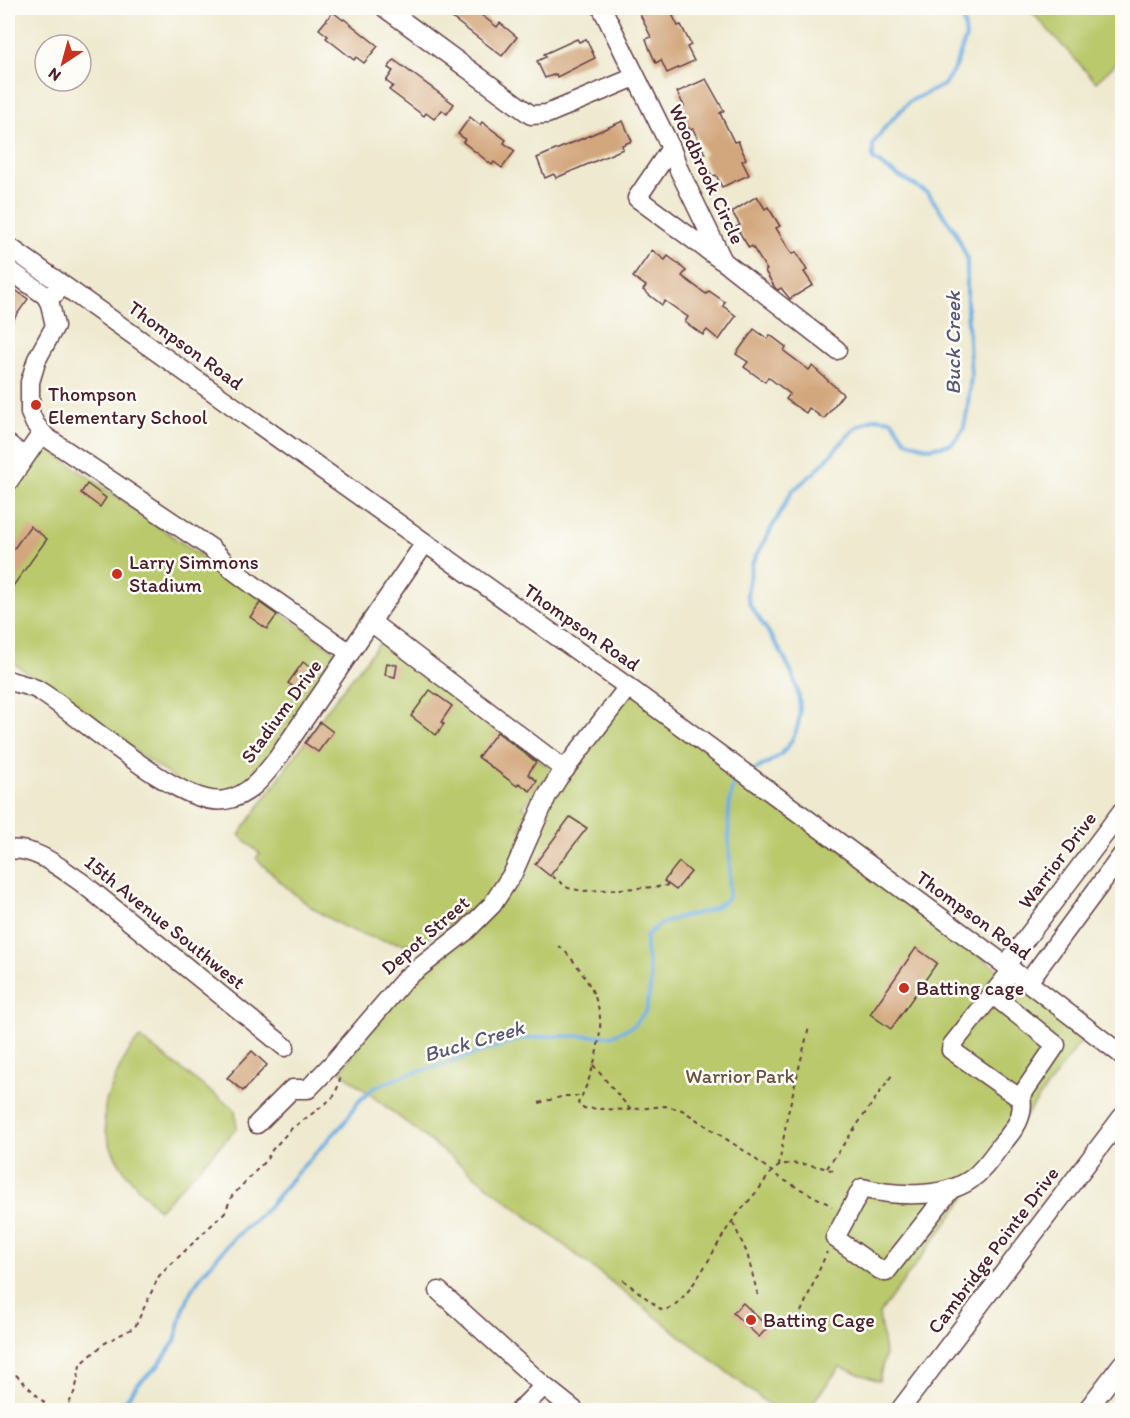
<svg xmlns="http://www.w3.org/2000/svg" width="1130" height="1418" viewBox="0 0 1130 1418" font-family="Itim,sans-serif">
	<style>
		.green { fill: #b9c96c; stroke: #82744c; stroke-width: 1.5 }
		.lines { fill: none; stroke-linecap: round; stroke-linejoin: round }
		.stream { stroke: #6eade1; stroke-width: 4 }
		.building { fill: #d3a77e }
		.minor-casing { stroke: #633d44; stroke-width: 21 }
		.path { stroke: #633d44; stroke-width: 2; stroke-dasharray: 4.5 4.5; stroke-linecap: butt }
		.minor { stroke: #fff; stroke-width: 18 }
		.poi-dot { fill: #c8321e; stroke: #fdfcf7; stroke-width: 2 }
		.labels { text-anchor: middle; stroke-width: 5; stroke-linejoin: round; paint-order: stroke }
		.street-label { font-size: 20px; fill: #4a1f2b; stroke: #fdfcf7 }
		.poi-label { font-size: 20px; fill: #4a1f2b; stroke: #fdfcf7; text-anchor: start }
		.park-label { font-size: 20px; fill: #6b523e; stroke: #fdfcf7 }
		.water-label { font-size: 21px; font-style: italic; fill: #585874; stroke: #fdfcf7 }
	</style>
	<rect width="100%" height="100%" fill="#fdfcf7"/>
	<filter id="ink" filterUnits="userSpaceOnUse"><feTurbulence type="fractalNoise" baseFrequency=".0167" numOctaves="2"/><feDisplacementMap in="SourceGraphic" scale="12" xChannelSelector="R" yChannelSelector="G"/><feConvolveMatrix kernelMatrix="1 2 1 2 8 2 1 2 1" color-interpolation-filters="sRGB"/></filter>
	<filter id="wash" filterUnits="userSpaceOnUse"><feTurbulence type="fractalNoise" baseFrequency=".008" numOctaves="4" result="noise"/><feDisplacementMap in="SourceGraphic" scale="24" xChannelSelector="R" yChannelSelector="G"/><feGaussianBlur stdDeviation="1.35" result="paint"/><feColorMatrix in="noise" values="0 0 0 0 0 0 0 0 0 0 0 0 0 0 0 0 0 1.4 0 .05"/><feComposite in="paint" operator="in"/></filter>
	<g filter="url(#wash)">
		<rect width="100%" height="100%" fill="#eee9cf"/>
		<!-- green -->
		<g class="green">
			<polygon points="1028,8 1122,8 1122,58 1096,82"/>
			<polygon points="42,444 342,656 257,775 242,791 214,796 180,783 8,659 8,491"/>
			<path d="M380,642L552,770L523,807L529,811L520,830L628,687L1085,1036L879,1314L885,1354L879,1381L840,1367L807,1410H776L340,1071L456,915C446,922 431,939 419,942C409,946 398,943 387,941C335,932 292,895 256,858L260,854L239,835L330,706Z"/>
			<path d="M140,1038L235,1110L237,1128L159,1210C132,1183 100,1149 105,1107C106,1099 111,1089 114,1081C120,1066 128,1049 140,1038Z"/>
		</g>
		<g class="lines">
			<!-- stream -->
			<g class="stream">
				<path d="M753,771C763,765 776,760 784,751C825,703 777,646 750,605L747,594L752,564L792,491L815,472L855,428L875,418L892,420L906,441L929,448L952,444L963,430L967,413L971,376L967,307V258L955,231L928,193L892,172L873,159V144L886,126L910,101L944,85L955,67L966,37L962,8"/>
				<path d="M119,1410L137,1385L158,1366L175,1341L183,1311L191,1291L203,1273L235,1237L267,1209L295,1175L344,1123L358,1102L375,1087L405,1075L432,1068L520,1039L553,1036H611L633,1026L646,1011L651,983L646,948V936C667,915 687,918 712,909C718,907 723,902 728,898C734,860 723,823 733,785L742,779"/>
			</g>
		</g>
		<g id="blocks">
			<!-- building -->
			<g class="building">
				<polygon points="439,8 485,8 480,14 497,27 500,23 517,37 502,56"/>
				<polygon points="637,8 669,8 678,26 681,25 691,45 687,47 694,61 667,73 661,60 656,63 650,50 646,39 651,37"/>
				<polygon points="333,12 343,20 344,19 378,46 364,63 356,57 354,60 326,38 328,36 319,29"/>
				<polygon points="577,39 579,42 586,39 595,58 557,77 556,74 545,78 537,61 546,57 544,54"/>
				<polygon points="394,60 454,104 447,114 442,110 434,119 426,113 424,116 389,90 393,86 386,81 393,71 388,68"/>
				<polygon points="706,79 724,111 720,113 734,142 738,141 746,159 742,161 749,175 722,187 716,175 712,176 702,156 705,154 693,129 690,130 679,108 684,106 677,92"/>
				<polygon points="470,117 480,125 482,122 506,140 504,143 515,151 502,168 494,162 492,165 482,157 463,142 465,139 458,134"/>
				<polygon points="623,121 632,141 622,145 623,149 556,178 554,174 545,178 537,158"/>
				<polygon points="757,196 765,209 768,207 773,215 780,226 776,228 792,254 796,252 807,270 804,272 813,285 790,299 781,288 778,290 775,288 765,271 767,270 752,246 749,248 736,227 740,225 732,212"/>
				<polygon points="652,250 665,260 668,256 676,262 686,271 682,276 706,294 709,291 725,302 723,306 736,316 719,340 707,330 703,335 685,322 688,317 665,301 662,305 643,290 646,286 633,277"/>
				<polygon points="8,285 28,299 8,327"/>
				<polygon points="754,329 768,339 770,335 786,347 784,351 809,370 812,366 843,394 824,419 809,408 806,413 794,405 786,399 790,394 768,377 765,382 744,367 748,362 736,354"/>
				<polygon points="87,484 106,498 100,507 81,493"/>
				<polygon points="30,526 47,539 8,593 8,557"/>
				<polygon points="260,603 277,615 267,629 250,617"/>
				<polygon points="303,662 316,672 301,692 288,683"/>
				<polygon points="387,663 397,665 395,677 385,675"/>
				<polygon points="430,690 452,706 441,722 444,724 436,735 411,716"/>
				<polygon points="320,722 333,732 318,752 305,743"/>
				<polygon points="497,732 536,762 528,774 537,781 530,791 519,783 517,786 478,757"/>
				<polygon points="570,817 587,828 550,876 535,864"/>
				<polygon points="679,862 691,872 676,890 664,881"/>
				<polygon points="916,948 937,963 891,1029 870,1014"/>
				<polygon points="252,1051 267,1065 243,1091 227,1078"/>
				<polygon points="743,1303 768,1327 759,1337 733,1313"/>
			</g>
		</g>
	</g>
	<g filter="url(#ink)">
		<use href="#blocks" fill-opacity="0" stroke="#633d44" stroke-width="1.5"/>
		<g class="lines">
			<defs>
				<g id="minor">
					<polyline points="385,8 531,115 547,114 635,77"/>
					<polyline points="602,8 671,148 679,170 723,261 837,350"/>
					<polyline points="671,148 637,198 721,260"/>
					<polyline points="8,246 628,687 1012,970 1122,1055"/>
					<polyline points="8,269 46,296 56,293"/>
					<polyline points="46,296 50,304 55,326 37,359 30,382 30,413 35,424 46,437 211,548 233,570 260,590 350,653"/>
					<polyline points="8,444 25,457"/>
					<polyline points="8,482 42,433"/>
					<polyline points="371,622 565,770"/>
					<path d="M8,680C17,684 29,685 38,690C79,714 180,809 225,800C249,796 263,777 277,759L425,543"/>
					<path d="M8,850C35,846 60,868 81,882L285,1047"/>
					<polyline points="1006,965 1122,811"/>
					<polyline points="1028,982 1122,855"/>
					<polyline points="993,995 1056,1045 1021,1096 1018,1097 951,1050 952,1045 1012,970"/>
					<polyline points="257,1124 292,1089 308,1089 334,1062 406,978 465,932 492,905 513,873 547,796 559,777 628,687"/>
					<path d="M951,1189L886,1272H883L835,1238L862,1188C893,1196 942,1199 970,1180C983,1171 992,1157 1001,1145C1014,1130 1025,1117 1021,1096"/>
					<polyline points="439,1291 544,1386 574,1410"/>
					<polyline points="520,1410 544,1386"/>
					<polyline points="900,1410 1122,1117"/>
					<polyline points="1087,1410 1122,1364"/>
				</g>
			</defs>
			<!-- minor casing -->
			<use href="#minor" class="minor-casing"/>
			<!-- path -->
			<g class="path">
				<polyline points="552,876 568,888 583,891 657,887 668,885"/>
				<path d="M559,946C577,961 599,995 600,1018C602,1042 590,1083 578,1103L581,1108L627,1110L665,1106L682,1110L746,1152L780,1178L832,1206"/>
				<polyline points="593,1065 630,1109"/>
				<polyline points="539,1103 564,1096 582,1096"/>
				<polyline points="779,1166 787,1117 809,1027"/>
				<polyline points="827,1168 892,1075"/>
				<polyline points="733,1223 747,1253 758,1296"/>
				<path d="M623,1280L662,1310C685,1310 715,1247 727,1229C736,1215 748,1202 759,1189C765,1181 771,1170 781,1165C791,1161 825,1166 835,1172"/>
				<polyline points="801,1312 827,1252"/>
				<polyline points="8,1370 16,1375 52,1410"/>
				<path d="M63,1410C75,1399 78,1380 80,1365L105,1343L135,1327L159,1276L225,1212L232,1196L267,1159L272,1150L291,1129L324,1105L334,1096L339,1084L340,1078"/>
			</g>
			<!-- minor -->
			<use href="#minor" class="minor"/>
		</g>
	</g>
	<!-- markers -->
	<g class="poi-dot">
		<circle cx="36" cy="405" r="6"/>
		<circle cx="117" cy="574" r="6"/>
		<circle cx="904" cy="988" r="6"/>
		<circle cx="751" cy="1320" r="6"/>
	</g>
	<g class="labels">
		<!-- street labels -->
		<g class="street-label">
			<text transform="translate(707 174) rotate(65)" y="7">Woodbrook Circle</text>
			<text transform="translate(186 345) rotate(36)" y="7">Thompson Road</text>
			<text transform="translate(582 627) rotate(35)" y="7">Thompson Road</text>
			<text transform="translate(281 711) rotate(-54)" y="7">Stadium Drive</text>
			<text transform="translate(1057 860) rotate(-53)" y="7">Warrior Drive</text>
			<text transform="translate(974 915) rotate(36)" y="7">Thompson Road</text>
			<text transform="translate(165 922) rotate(39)" y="7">15th Avenue Southwest</text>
			<text transform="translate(425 935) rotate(-41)" y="7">Depot Street</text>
			<text transform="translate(993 1250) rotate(-53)" y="7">Cambridge Pointe Drive</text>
		</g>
		<!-- poi labels -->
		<g class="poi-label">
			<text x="48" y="401">Thompson<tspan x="48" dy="23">Elementary School</tspan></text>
			<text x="129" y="569">Larry Simmons<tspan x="129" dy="23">Stadium</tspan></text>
			<text x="916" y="995">Batting cage</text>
			<text x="763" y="1327">Batting Cage</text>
		</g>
		<!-- park labels -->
		<g class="park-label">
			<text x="740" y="1083">Warrior Park</text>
		</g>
		<!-- water labels -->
		<g class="water-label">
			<text transform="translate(953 343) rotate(-90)" y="7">Buck Creek</text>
			<text transform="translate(474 1041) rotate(-16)" y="7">Buck Creek</text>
		</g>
	</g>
	<!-- margin -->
	<rect width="1130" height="1418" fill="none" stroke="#fdfcf7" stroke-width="30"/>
	<!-- north arrow -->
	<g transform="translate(63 63) rotate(216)"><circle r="28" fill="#fdfcf7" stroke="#b5a4a5" stroke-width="1.5"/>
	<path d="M0-4.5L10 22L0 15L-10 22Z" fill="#c8321e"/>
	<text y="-9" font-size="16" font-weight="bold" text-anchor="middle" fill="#4a1f2b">N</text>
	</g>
</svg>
